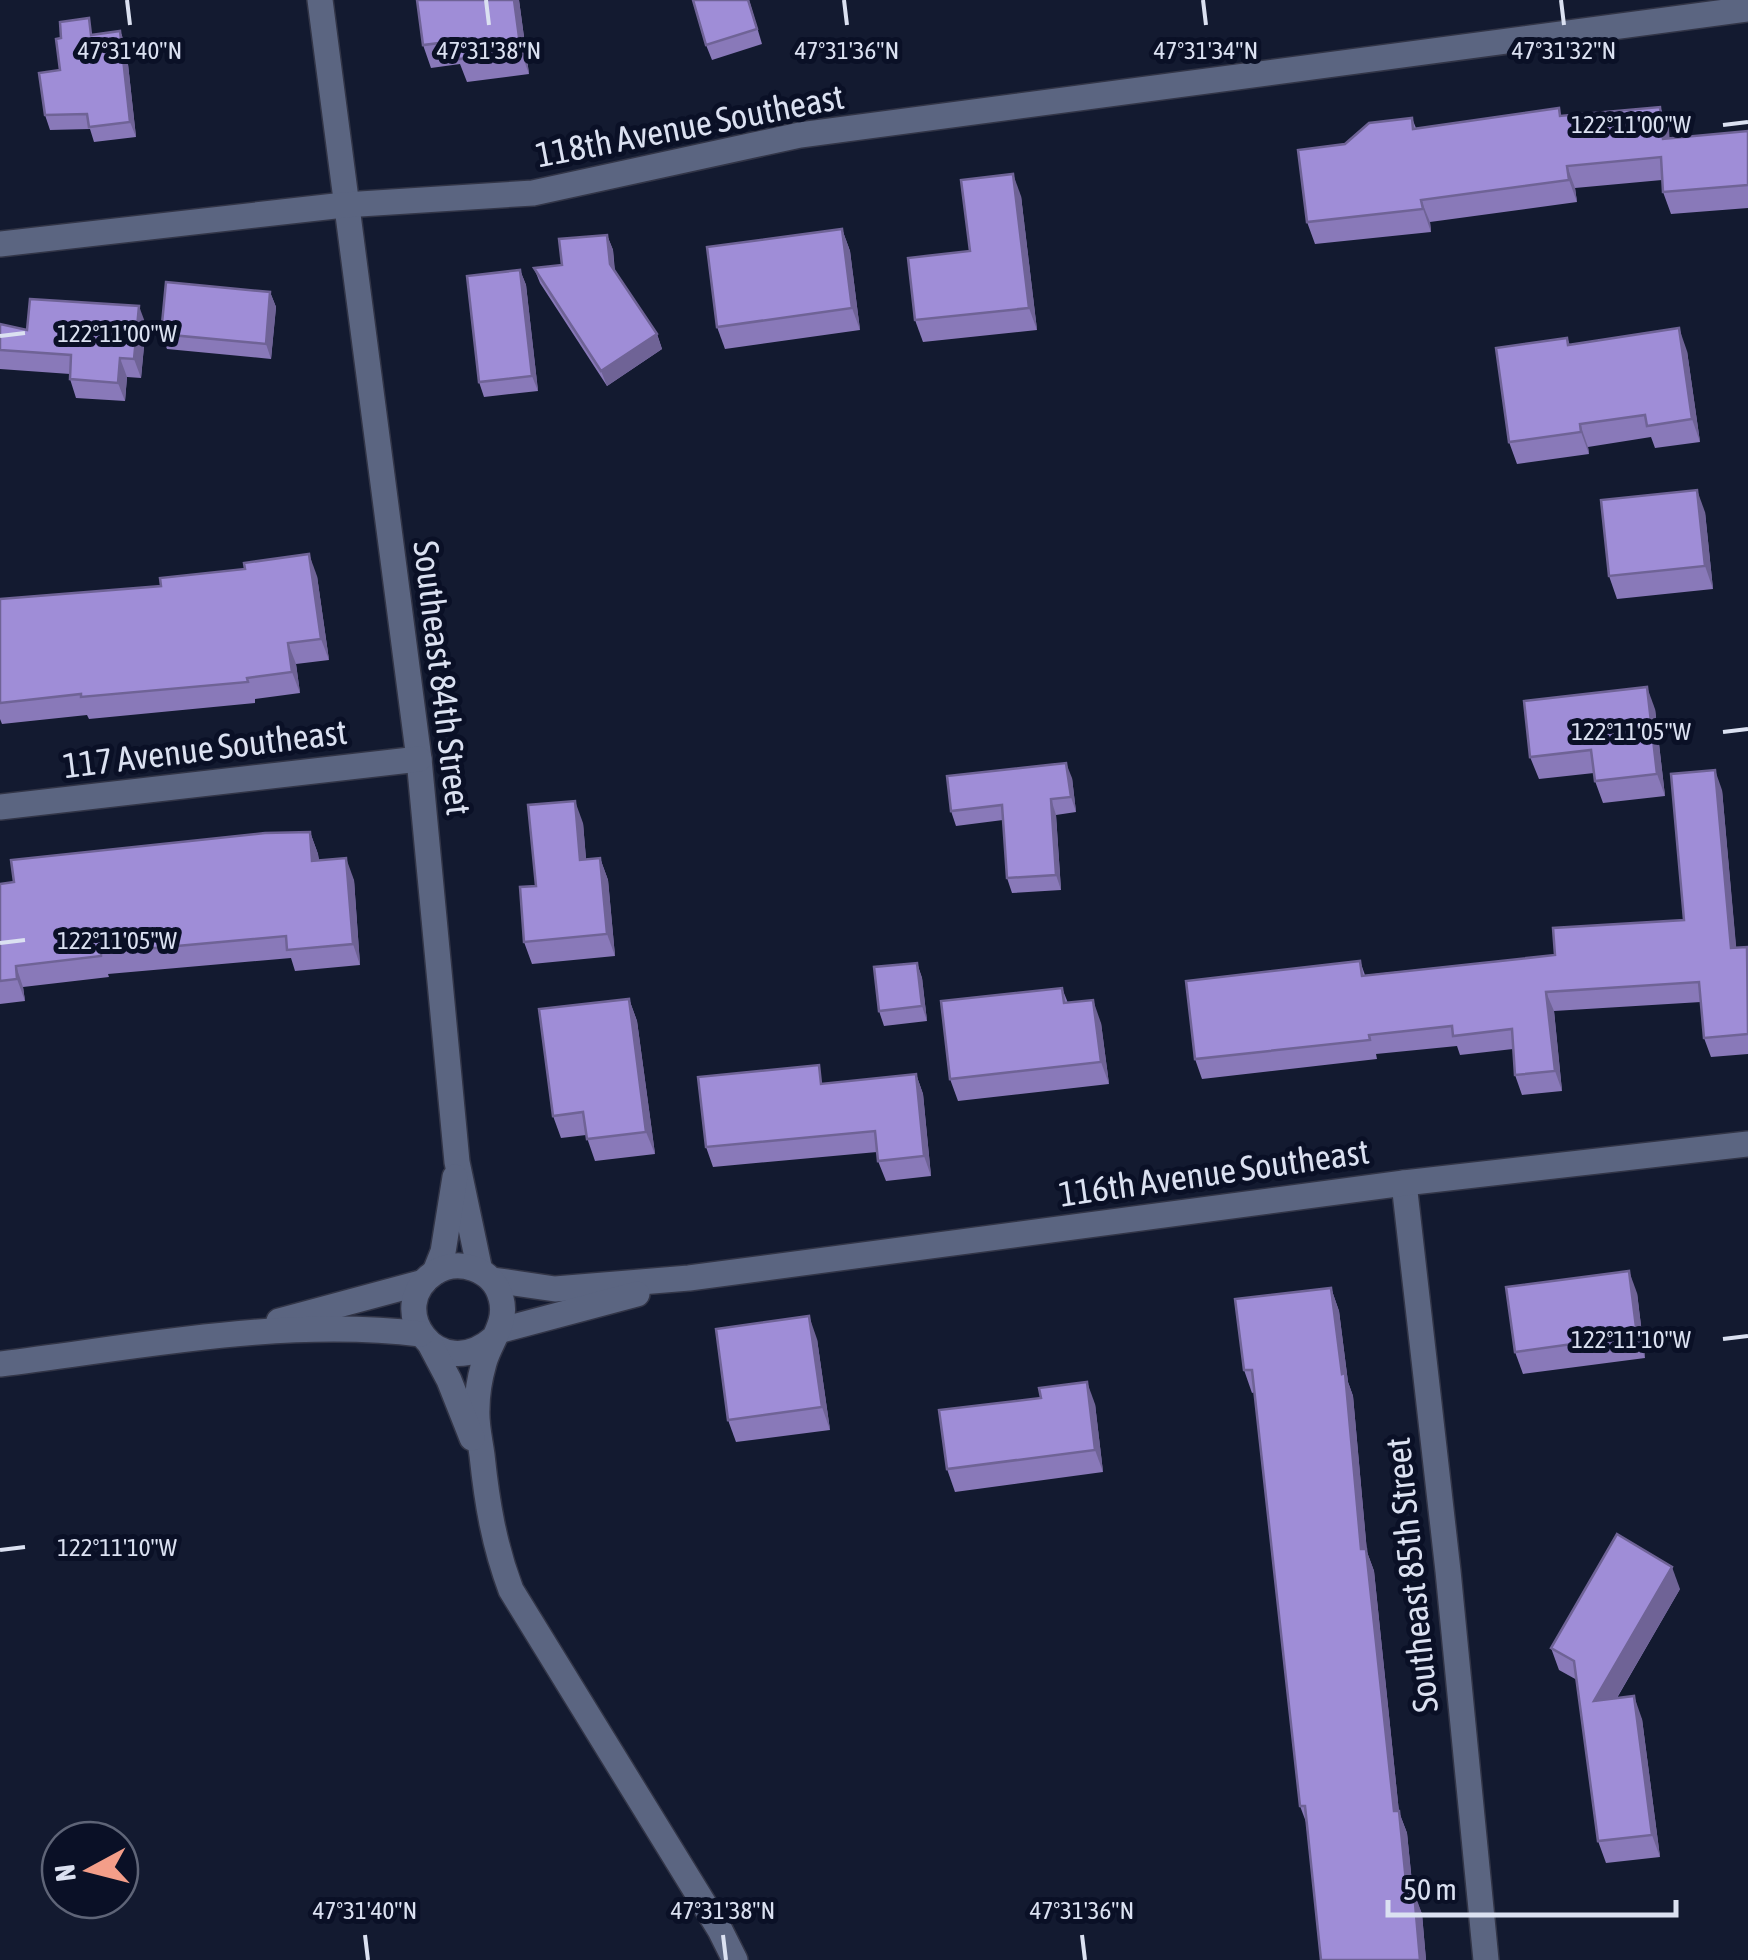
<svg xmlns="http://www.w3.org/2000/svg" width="1748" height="1960" viewBox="0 0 1748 1960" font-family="'Asap Condensed',sans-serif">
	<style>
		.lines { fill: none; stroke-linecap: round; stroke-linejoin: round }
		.minor-casing { stroke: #323547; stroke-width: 28 }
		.minor { stroke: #5b6581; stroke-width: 25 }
		.wall { fill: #8979b9 }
		.shaded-wall { fill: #6f6396 }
		.building { fill: #9f8dd7; stroke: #6f6396; stroke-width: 2.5 }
		.ticks { fill: none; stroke: #dbe1f1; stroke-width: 4 }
		.labels { text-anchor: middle; stroke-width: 10; stroke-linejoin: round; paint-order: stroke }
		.street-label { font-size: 35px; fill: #dbe1f1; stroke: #0a1026 }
		.ticks-label { font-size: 25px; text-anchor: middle; fill: #dbe1f1; stroke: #0a1026; stroke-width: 10; stroke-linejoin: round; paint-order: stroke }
	</style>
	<rect width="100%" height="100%" fill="#131a30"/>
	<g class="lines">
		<defs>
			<g id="minor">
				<polyline points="320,0 419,759 457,1162 480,1271"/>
				<polyline points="0,244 344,205 533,193 800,135 1748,9"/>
				<polyline points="0,807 419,759"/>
				<polyline points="1404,1183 1448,1571 1486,1960"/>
				<polyline points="435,1272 443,1252 455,1177"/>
				<polyline points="493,1280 555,1289 689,1278 1404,1183 1748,1144"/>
				<polyline points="279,1321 424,1282"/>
				<polyline points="498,1331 637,1294"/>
				<path d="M494,1338C438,1387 383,1307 434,1273C458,1257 494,1269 501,1298C508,1323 490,1341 484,1363C480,1377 477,1395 477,1409C476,1424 480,1440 482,1455C487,1503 494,1545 511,1590L720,1930L735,1960"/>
				<polyline points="430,1344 449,1380 472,1438"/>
				<path d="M0,1364C138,1347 283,1317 421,1334"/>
			</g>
		</defs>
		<!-- minor casing -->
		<use href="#minor" class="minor-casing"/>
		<!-- minor -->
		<use href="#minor" class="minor"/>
	</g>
	<!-- wall -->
	<g class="wall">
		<polygon points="519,0 529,74 467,82 460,64 431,68 423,45"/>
		<polygon points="749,0 762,44 712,60 706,45"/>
		<polygon points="120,31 126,46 136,137 94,142 90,129 50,130 45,115 60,70 95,34"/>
		<polygon points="1660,107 1669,129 1669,138 1748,131 1748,208 1671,214 1663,192 1662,180 1575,188 1577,202 1430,222 1431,232 1315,244 1307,222 1345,144 1412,118 1416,128"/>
		<polygon points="1021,196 1037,330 923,342 915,320 970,251"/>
		<polygon points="842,229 850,251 860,330 725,349 717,327"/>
		<polygon points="607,235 613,250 615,271 657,334 662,349 607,386 540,283 534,268 562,265"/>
		<polygon points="520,270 526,285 538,391 484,397 479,382"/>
		<polygon points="270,292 276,307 271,359 167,349 161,334"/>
		<polygon points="0,324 27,330 146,325 141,378 127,377 125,401 76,398 70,379 70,374 0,369"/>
		<polygon points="1567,338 1570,345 1687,351 1700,442 1655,448 1651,437 1588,447 1589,454 1517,464 1509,442"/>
		<polygon points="1705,512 1713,589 1617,599 1609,576"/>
		<polygon points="317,576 329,660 296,664 300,693 255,699 255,703 89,719 87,715 2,724 0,719 0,599"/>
		<polygon points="1655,709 1665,796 1603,803 1595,781 1594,773 1539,779 1530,757"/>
		<polygon points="1072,778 1076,812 1056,815 1061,890 1012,893 1007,878 1003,820 956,826 951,811"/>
		<polygon points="1722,790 1736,948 1747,947 1748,950 1748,1054 1711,1057 1704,1038 1701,1002 1554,1011 1562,1091 1522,1095 1515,1075 1513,1049 1460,1055 1457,1046 1376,1054 1377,1059 1202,1079 1195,1059 1360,961 1365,975 1555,955 1684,920"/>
		<polygon points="583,823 586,859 600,858 608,880 615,956 532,964 524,942 536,886"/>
		<polygon points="310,832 318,854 319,860 354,880 360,965 295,971 291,958 108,974 109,977 23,987 25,1001 0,1004 0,884"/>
		<polygon points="917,963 922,978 927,1021 884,1026 879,1011"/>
		<polygon points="1062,988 1068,1003 1101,1023 1109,1084 958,1101 950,1079"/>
		<polygon points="629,999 637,1021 655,1154 595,1161 586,1135 561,1138 553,1116"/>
		<polygon points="916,1074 923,1094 931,1176 886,1181 878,1161 877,1152 713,1167 706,1147 826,1083"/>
		<polygon points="1331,1288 1339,1311 1348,1382 1353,1396 1367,1552 1374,1571 1399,1812 1407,1833 1413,1892 1422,1914 1426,1960 1321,1960 1306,1822 1300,1806 1255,1392 1252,1393 1244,1370"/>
		<polygon points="1637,1293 1645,1358 1523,1374 1515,1352"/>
		<polygon points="817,1339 830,1430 736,1442 728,1420"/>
		<polygon points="1041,1398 1095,1404 1103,1472 955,1492 947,1469"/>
		<polygon points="1680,1589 1617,1698 1642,1719 1660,1857 1606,1863 1598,1841 1577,1680 1559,1670 1551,1648"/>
	</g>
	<!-- shaded-wall -->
	<g class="shaded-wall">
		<polygon points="514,0 519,0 529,74 521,52"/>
		<polygon points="120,31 126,46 136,137 130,122"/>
		<polygon points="1660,107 1669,129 1671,161 1663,139"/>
		<polygon points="1567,166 1575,188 1577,202 1569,180"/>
		<polygon points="1013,174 1021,196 1037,330 1029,308"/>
		<polygon points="1421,200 1430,222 1431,232 1423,209"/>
		<polygon points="842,229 850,251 860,330 852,308"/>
		<polygon points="607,235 613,250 615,279 610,264"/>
		<polygon points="520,270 526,285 538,391 532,376"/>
		<polygon points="270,292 276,307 271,359 266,344"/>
		<polygon points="139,306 146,325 141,378 134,359"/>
		<polygon points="1679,328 1687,351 1700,442 1692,419"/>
		<polygon points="657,334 662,349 607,386 601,371"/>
		<polygon points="120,358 127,377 125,401 118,383"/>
		<polygon points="1580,424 1588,447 1589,454 1581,432"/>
		<polygon points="1697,490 1705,512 1713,589 1705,566"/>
		<polygon points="309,554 317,576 329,660 321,639"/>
		<polygon points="288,643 296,664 300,693 292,672"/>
		<polygon points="1647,687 1655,709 1665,796 1657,774"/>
		<polygon points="1066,763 1072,778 1076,812 1071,797"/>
		<polygon points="1715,770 1722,790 1738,967 1731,948"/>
		<polygon points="1051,799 1056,815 1061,890 1056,875"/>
		<polygon points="575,801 583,823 588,882 580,860"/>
		<polygon points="310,832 318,854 320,882 312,861"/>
		<polygon points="346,858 354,880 360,965 353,944"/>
		<polygon points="600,858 608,880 615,956 607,934"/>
		<polygon points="917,963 922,978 927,1021 922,1006"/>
		<polygon points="16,966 23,987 25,1001 17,979"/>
		<polygon points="1546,992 1554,1011 1562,1091 1555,1071"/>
		<polygon points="629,999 637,1021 655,1154 646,1132"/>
		<polygon points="1093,1000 1101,1023 1109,1084 1101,1062"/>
		<polygon points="916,1074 923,1094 931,1176 924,1156"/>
		<polygon points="1629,1271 1637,1293 1645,1358 1637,1335"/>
		<polygon points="1331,1288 1339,1311 1348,1382 1353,1396 1367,1552 1374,1571 1399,1812 1407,1833 1415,1914 1407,1892 1394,1811 1361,1549"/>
		<polygon points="809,1316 817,1339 830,1430 822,1407"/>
		<polygon points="1087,1382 1095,1404 1103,1472 1095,1450"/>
		<polygon points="1672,1567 1680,1589 1602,1723 1594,1701"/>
		<polygon points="1634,1696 1642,1719 1660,1857 1652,1835"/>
		<polygon points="1414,1892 1422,1914 1426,1960 1420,1960"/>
	</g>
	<!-- building -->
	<g class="building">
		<polygon points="417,0 514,0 521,52 459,59 456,41 423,45"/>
		<polygon points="693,0 748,0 757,29 706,45"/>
		<polygon points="89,18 91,35 120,31 130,122 89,127 87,114 45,115 39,73 60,70 56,39 61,38 60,22"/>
		<polygon points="1660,107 1663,139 1748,131 1748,185 1663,192 1661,157 1567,166 1569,180 1421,200 1423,209 1307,222 1298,150 1345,144 1369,123 1412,118 1413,129 1559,108 1560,116"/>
		<polygon points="1013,174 1029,308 915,320 908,258 970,251 961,180"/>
		<polygon points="842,229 852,308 717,327 707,247"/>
		<polygon points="607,235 610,264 657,334 601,371 534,268 562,265 559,239"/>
		<polygon points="520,270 532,376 479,382 467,276"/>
		<polygon points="166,282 270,292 266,344 161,334"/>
		<polygon points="30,299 139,306 134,359 120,358 118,383 70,379 71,355 0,350 0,324 27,330"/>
		<polygon points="1679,328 1692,419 1647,426 1645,415 1580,424 1581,432 1509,442 1496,348 1567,338 1568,345"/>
		<polygon points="1697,490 1705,566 1609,576 1601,500"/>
		<polygon points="309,554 321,639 288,643 292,672 247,678 248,682 81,697 81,694 0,703 0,599 161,586 160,578 245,569 244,563"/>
		<polygon points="1647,687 1657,774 1595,781 1591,750 1530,757 1524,701"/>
		<polygon points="1066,763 1071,797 1051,799 1056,875 1007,878 1002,805 951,811 947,776"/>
		<polygon points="1715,770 1731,948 1747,947 1748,1034 1704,1038 1699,982 1546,992 1555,1071 1515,1075 1512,1029 1453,1036 1452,1026 1369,1035 1370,1040 1195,1059 1186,981 1360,961 1362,976 1555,955 1553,928 1684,920 1671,774"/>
		<polygon points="575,801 580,860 600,858 607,934 524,942 520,887 536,886 528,805"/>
		<polygon points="310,832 312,861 346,858 353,944 287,950 286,936 101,953 101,956 16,966 17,979 0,981 0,884 14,882 11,860 265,833"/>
		<polygon points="917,963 922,1006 879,1011 874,967"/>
		<polygon points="1062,988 1064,1003 1093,1000 1101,1062 950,1079 941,1001"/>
		<polygon points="629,999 646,1132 587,1139 583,1112 553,1116 539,1009"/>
		<polygon points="819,1065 821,1084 916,1074 924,1156 878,1161 875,1131 706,1147 698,1077"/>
		<polygon points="1629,1271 1637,1335 1515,1352 1506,1287"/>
		<polygon points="1331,1288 1342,1374 1345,1373 1361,1549 1366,1549 1394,1811 1399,1811 1407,1892 1414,1892 1420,1960 1321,1960 1305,1806 1300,1806 1252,1370 1244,1370 1235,1299"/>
		<polygon points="809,1316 822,1407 728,1420 716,1329"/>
		<polygon points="1087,1382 1095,1450 947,1469 939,1410 1041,1398 1039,1388"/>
		<polygon points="1617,1534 1672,1567 1594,1701 1634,1696 1652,1835 1598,1841 1574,1661 1551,1648"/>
	</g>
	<!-- ticks -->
	<path class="ticks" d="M127,0L130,25M486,0L489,25M844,0L847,25M1203,0L1206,25M1561,0L1564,25M1723,125L1748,122M0,336L25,333M1723,732L1748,729M0,943L25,940M1723,1339L1748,1336M0,1550L25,1547M365,1935L368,1960M723,1935L726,1960M1082,1935L1085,1960"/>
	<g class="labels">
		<!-- street labels -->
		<g class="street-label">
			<text transform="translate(690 126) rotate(-11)" y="12">118th Avenue Southeast</text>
			<text transform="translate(442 678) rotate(83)" y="12">Southeast 84th Street</text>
			<text transform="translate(205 749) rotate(-7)" y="12">117 Avenue Southeast</text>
			<text transform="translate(1214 1173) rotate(-8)" y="12">116th Avenue Southeast</text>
			<text transform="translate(1412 1575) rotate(-96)" y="12">Southeast 85th Street</text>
		</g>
	</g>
	<g class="ticks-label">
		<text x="130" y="59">47°31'40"N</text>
		<text x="489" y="59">47°31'38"N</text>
		<text x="847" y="59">47°31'36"N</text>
		<text x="1206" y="59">47°31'34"N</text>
		<text x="1564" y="59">47°31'32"N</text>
		<text x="1631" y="133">122°11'00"W</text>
		<text x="117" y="342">122°11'00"W</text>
		<text x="1631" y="740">122°11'05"W</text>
		<text x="117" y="949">122°11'05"W</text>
		<text x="1631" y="1348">122°11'10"W</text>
		<text x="117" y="1556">122°11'10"W</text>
		<text x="365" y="1919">47°31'40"N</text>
		<text x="723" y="1919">47°31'38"N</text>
		<text x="1082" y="1919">47°31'36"N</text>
	</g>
	<!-- north arrow -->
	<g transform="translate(90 1870) rotate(263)"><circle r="48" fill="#0a1026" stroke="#5e6477" stroke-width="2.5"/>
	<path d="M0-8L18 38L0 25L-18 38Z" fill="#f49e89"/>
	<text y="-15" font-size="28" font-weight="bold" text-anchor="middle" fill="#dbe1f1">N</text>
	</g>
	<!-- scale -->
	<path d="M1388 1900v15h288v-15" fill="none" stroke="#dbe1f1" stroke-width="5"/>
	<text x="1403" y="1900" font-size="30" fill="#dbe1f1" stroke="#0a1026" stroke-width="8" paint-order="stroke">50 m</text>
</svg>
